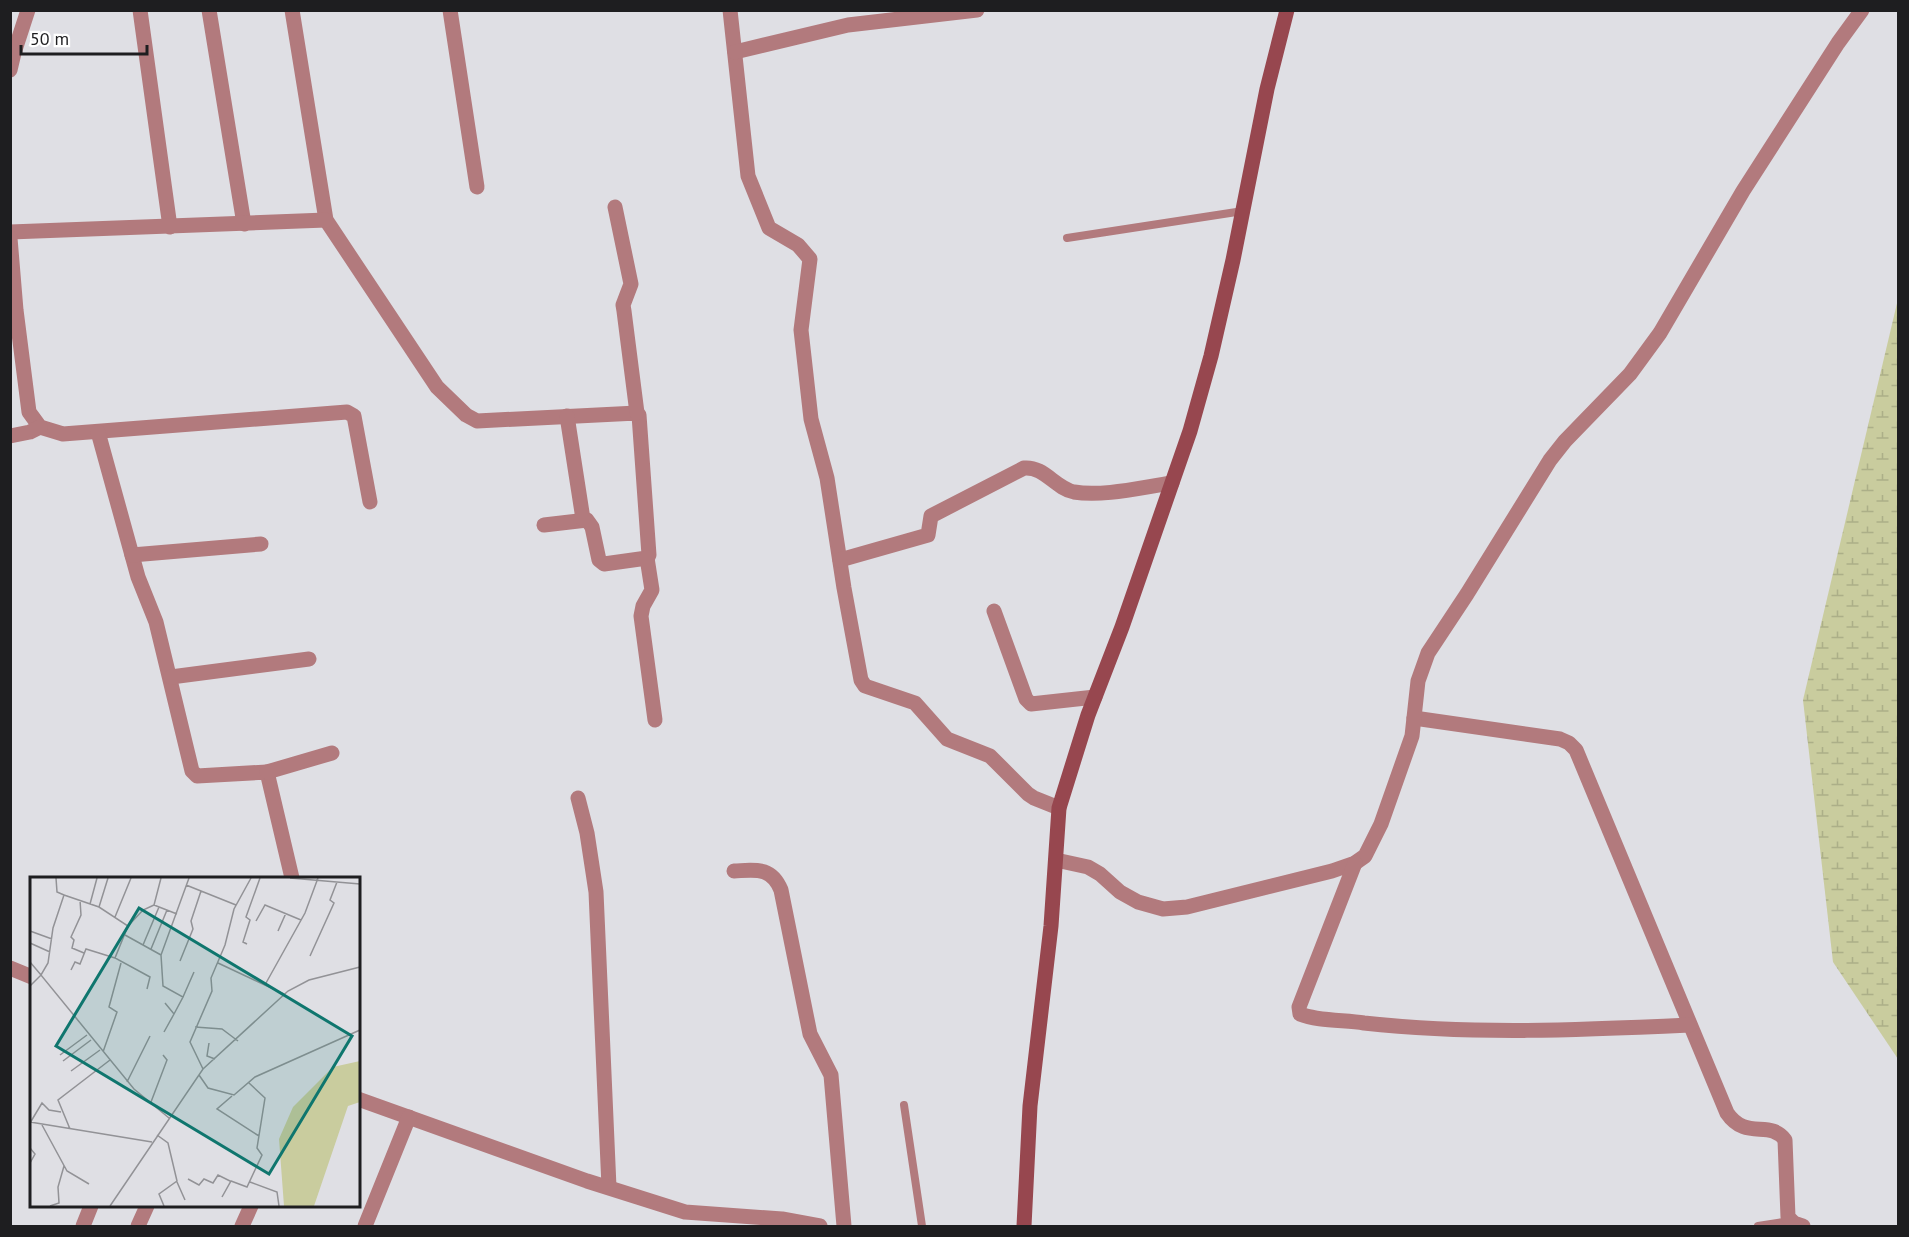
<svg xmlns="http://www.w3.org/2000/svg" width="1909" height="1237" viewBox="0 0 1909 1237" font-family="'PT Sans',sans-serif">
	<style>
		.wetland { fill: url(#wetland-marsh) }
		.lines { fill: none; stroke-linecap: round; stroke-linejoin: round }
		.lane { stroke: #b27a7d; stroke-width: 8 }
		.street { stroke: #b27a7d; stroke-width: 15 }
		.secondary { stroke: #97474f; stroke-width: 15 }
		.inset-road { fill: none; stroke: #929296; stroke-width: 1.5 }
		.view { fill: #0f766e; fill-opacity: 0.15; stroke: #0f766e; stroke-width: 3 }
		.inset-edge { fill: none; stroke: #1e1e20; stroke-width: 3 }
	</style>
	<defs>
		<pattern id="wetland-marsh" width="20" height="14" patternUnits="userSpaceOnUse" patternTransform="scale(1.5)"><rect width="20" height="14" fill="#c9cc9e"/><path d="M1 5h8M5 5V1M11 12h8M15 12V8" fill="none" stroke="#acaf88"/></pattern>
	</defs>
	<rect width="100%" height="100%" fill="#dfdfe4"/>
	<!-- wetland -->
	<polygon class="wetland" points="1898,299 1898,1059 1833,962 1803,700"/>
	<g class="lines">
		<!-- lane -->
		<g class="lane">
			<polyline points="1067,238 1243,211"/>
			<polyline points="904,1105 922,1226"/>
			<polyline points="1758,1226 1790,1221"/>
		</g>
		<!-- street -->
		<g class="street">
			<polyline points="140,10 170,227"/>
			<polyline points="209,10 244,224"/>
			<polyline points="292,10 326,220 437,387 466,415 477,421 637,413 639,415 649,555 647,558 604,564 599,560 592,527 587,520 544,525"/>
			<polyline points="450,10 477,187"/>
			<polyline points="730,10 748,176 769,228 798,245 810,259 801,330 811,419 827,478 844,588 861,680 865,686 915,703 947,739 990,756 1028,794 1034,798 1059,808"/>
			<polyline points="735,52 848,25 977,10"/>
			<polyline points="10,70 14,53 28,10"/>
			<polyline points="615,207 631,284 623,305 624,311 637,413"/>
			<polyline points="10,232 326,220"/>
			<polyline points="10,238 16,310 29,412 40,427 63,434 347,412 354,416 370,502"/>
			<polyline points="567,416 583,519"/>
			<polyline points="98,432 138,577 156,622 192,771 197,776 267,772 292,878"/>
			<polyline points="10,436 30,432 40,427"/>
			<polyline points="132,555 261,544"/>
			<polyline points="647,558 652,590 643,606 641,616 655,720"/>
			<path d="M840,560L928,535L931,516L1024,468C1044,466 1055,488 1074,492C1103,497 1143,487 1172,483"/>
			<polyline points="994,611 1026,699 1031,704 1095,697"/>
			<polyline points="171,677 309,659"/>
			<path d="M1414,718L1560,739L1569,743L1576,750L1727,1113C1746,1141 1770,1119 1785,1140L1788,1217L1794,1223L1803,1226"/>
			<polyline points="267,772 332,753"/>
			<polyline points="578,798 587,833 596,892 609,1187"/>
			<polyline points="1056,860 1088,867 1100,874 1120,892 1138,902 1163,909 1187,907 1332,871 1355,863 1365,856 1381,824 1412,736 1418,681 1428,653 1467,594 1550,460 1565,441 1630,374 1660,333 1743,191 1838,43 1862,10"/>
			<path d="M1355,863L1299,1007L1300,1014C1317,1021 1345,1020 1364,1023C1472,1035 1582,1030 1690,1025"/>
			<path d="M734,871C755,870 771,866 781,890L810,1034L831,1075L844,1226"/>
			<polyline points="10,968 32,977"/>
			<polyline points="358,1099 587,1181 685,1212 782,1219 820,1226"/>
			<polyline points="83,1226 91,1206"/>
			<polyline points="138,1226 147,1206"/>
			<polyline points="242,1226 251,1206"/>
			<polyline points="365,1226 409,1117"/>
		</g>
		<!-- secondary -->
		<polyline class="secondary" points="1024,1226 1030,1106 1051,926 1059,808 1088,715 1122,627 1190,431 1211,356 1233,260 1267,89 1287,10"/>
	</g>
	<!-- overview -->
	<g transform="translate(30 877)">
		<rect width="330" height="330" fill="#dfdfe4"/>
		<path d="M330,184V225L318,229L284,329H254L249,262L263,230L303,190Z" fill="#c9cc9e"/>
		<path class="inset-road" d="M131,1L124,28L147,37M260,1L330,7M156,8L206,28M34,18L69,30L98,49L85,81L120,100L117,112M50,23L51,38L41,60L44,63L42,71L54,76M60,27L67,1M69,30L78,1M85,40L101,1M226,44L235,28L271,43M98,49L113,33L124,28M0,54L22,62M248,54L256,36M95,58L131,78M0,66L20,75M217,67L213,65L220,43L216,40L230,1M113,68L129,30M121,72L137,33M280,79L304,26L300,23L307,5M150,84L163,52L161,44L171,14M0,85L11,98L18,86L23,51L34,18L27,15L26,1M188,86L254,117M41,93L45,85L50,87L56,72L85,81M236,106L275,36L288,1M0,109L11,98L104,212L139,241M153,120L164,95M135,126L144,137L153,120L133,109L131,78L159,1M165,150L192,152L208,164M134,155L144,137M179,166L177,179L185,182M73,175L87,135L79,130L91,86M30,178L57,158M33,184L61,163M173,192L160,165L182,114L181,101L195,68L204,32L221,1M41,194L70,173M169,198L178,211L204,218L225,200L330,153M97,205L120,159M202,219L187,232L229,259M121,225L137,183L133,178M0,245L122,265M0,246L12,226L19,233L31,235M12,248L37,294L59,307M40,252L28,223L80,183M127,258L138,266L147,304L129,317L134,329M0,271L5,277L0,286M158,302L169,308L174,302L183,306L188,298L200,304M147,305L155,323M220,305L247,315L249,329M192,320L201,304L217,310L232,278L227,271L235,221L219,206M20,329L29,326L28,310L34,289M80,329L173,192L258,114L279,103L330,90"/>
		<path class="view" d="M109,31L322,159L239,297L26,169Z"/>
		<rect width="330" height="330" class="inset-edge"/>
	</g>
	<!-- border -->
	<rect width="1909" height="1237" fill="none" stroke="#1e1e20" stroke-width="24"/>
	<!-- scale -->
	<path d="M21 45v9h126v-9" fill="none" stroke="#1e1e20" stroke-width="3"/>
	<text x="30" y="45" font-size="18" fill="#1e1e20" stroke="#ffffff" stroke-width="4.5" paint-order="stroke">50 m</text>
</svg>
